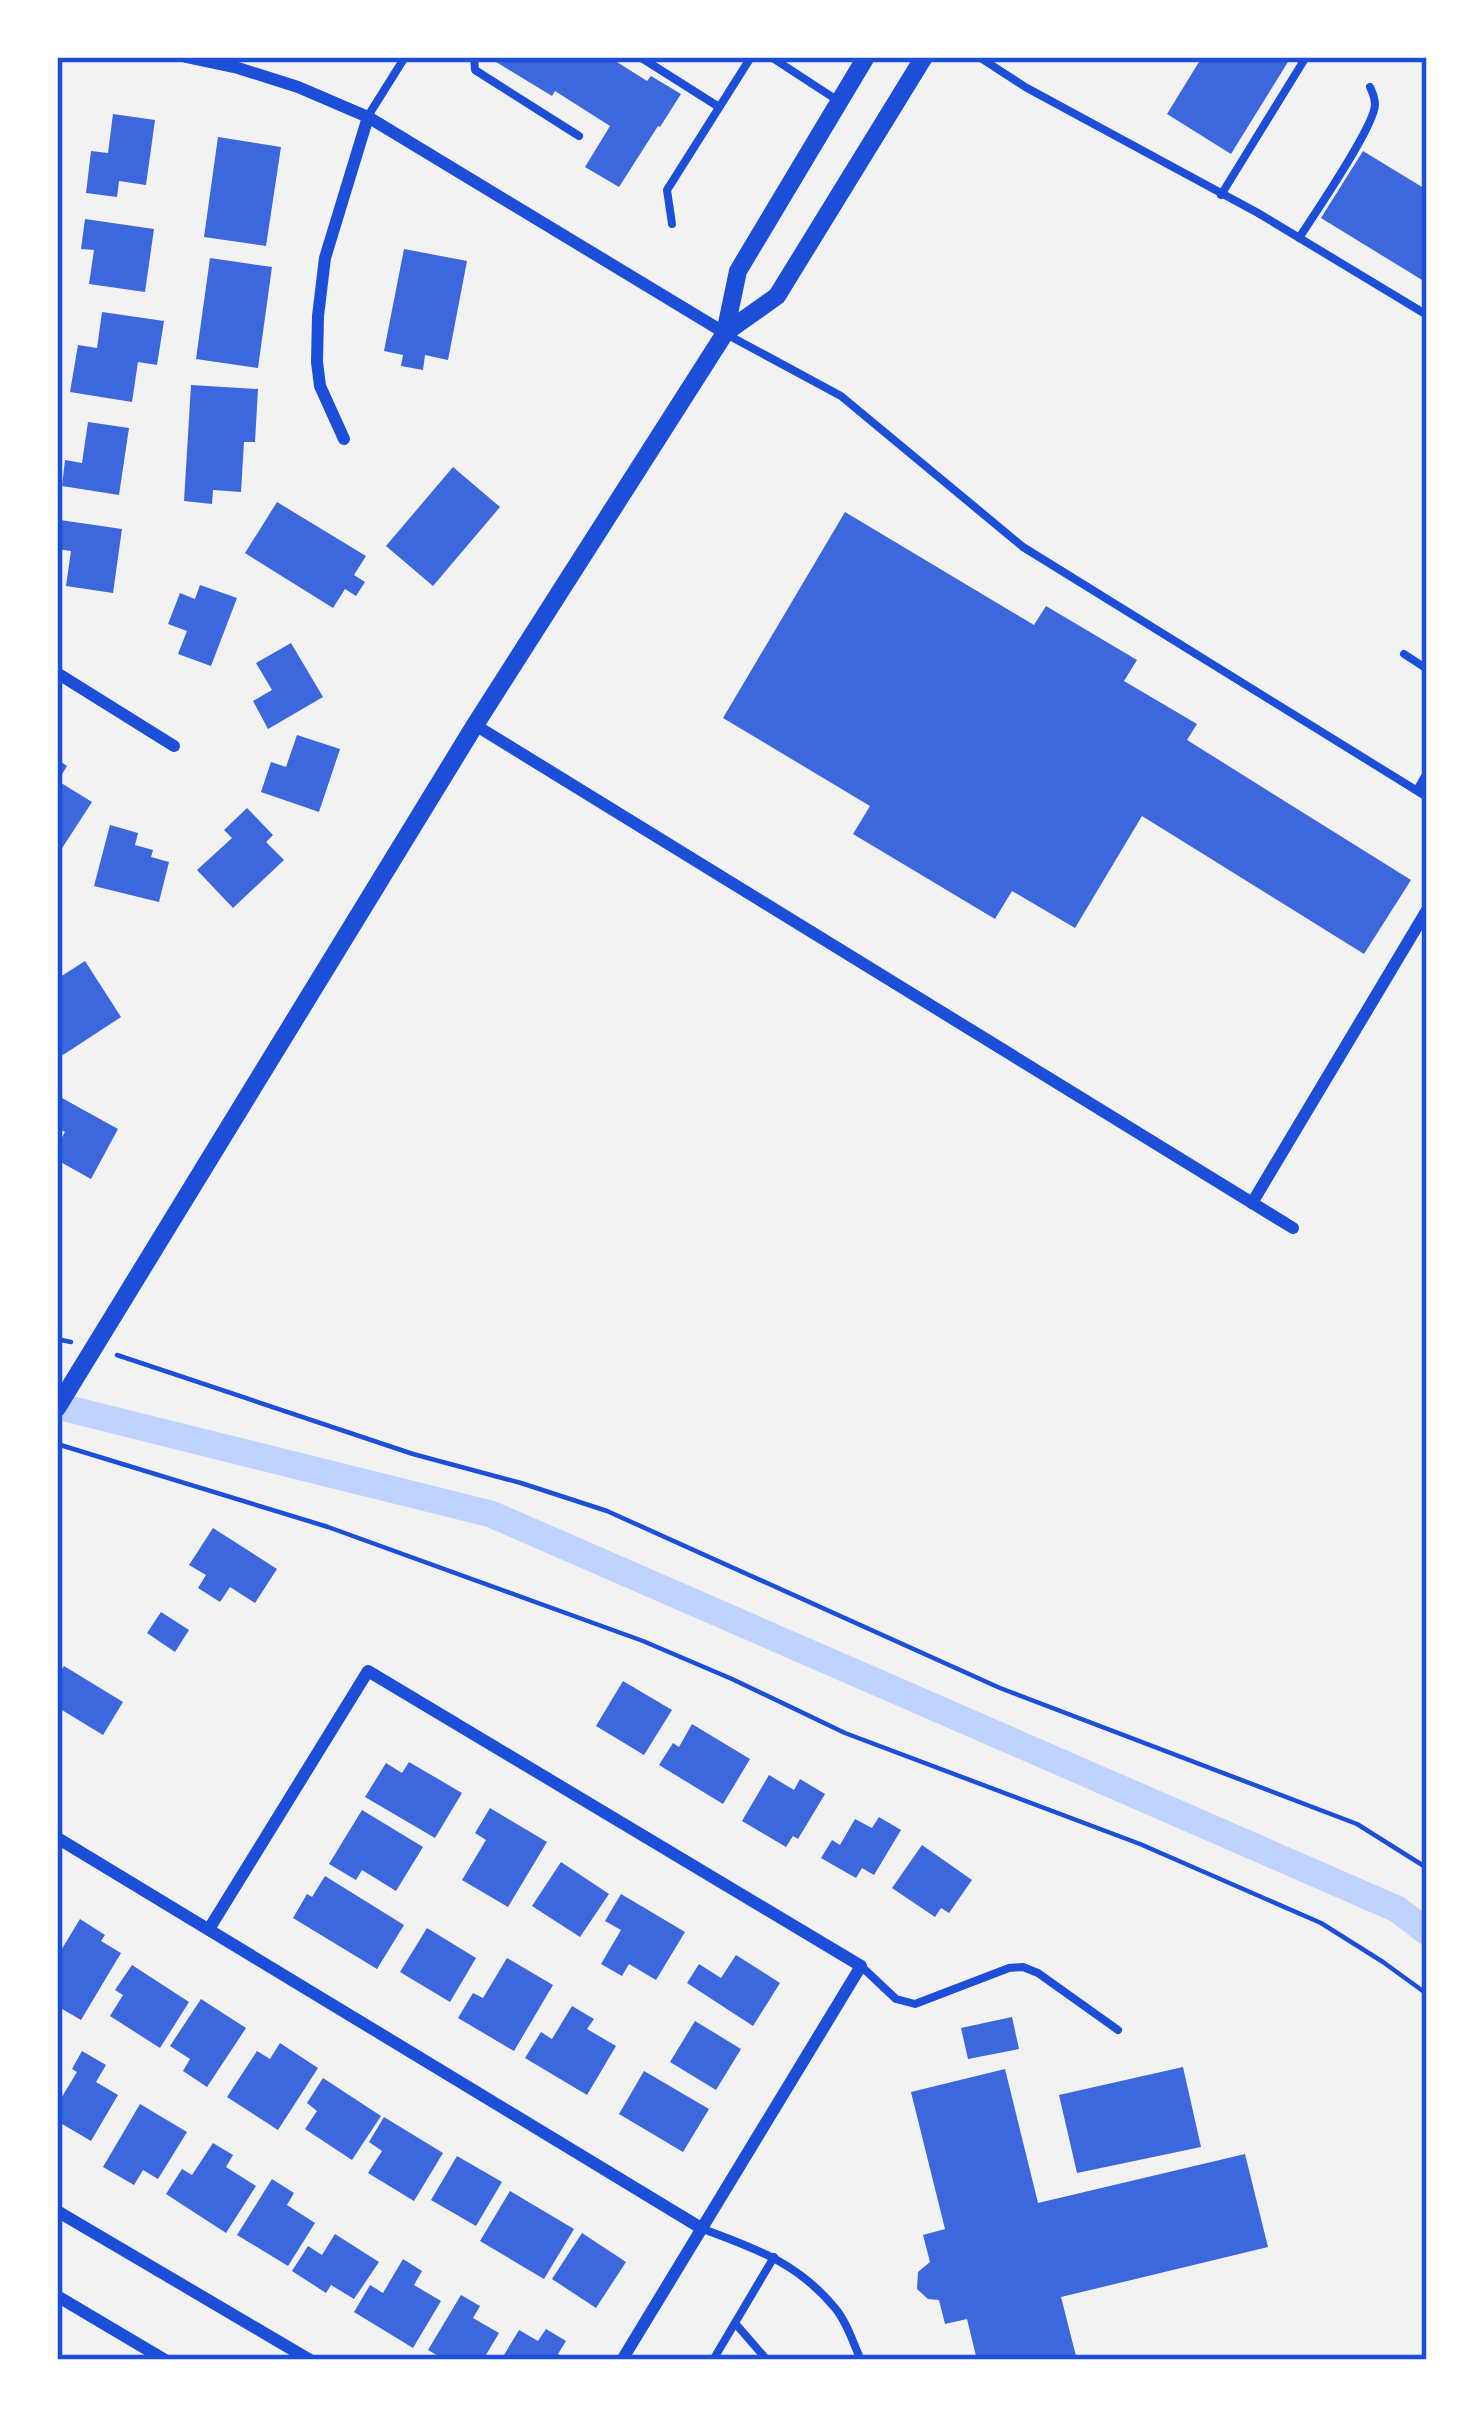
<svg xmlns="http://www.w3.org/2000/svg" width="1484" height="2417" viewBox="0 0 1484 2417" font-family="'Zilla Slab',serif">
	<style>
		.lines { fill: none; stroke-linecap: round; stroke-linejoin: round }
		.canal { stroke: #bfd3fe; stroke-width: 27 }
		.building { fill: #3d67dc }
		.path { stroke: #1d4ed8; stroke-width: 4.5 }
		.service { stroke: #1d4ed8; stroke-width: 8 }
		.minor { stroke: #1d4ed8; stroke-width: 12 }
		.tertiary { stroke: #1d4ed8; stroke-width: 18 }
		.neatline { fill: none; stroke: #1d4ed8; stroke-width: 4.5 }
	</style>
	<rect width="100%" height="100%" fill="#f2f2f2"/>
	<g class="lines">
		<!-- canal -->
		<polyline class="canal" points="57,1406 491,1514 1397,1909 1427,1932"/>
	</g>
	<!-- building -->
	<g class="building">
		<polygon points="488,57 609,57 647,81 651,76 681,94 660,127 658,126 619,187 585,167 610,126 555,91 552,96"/>
		<polygon points="1202,57 1291,57 1231,154 1167,114"/>
		<polygon points="113,114 155,120 146,185 119,181 117,197 86,193 91,151 108,153"/>
		<polygon points="218,137 281,147 266,246 204,237"/>
		<polygon points="1363,151 1427,190 1427,283 1321,218"/>
		<polygon points="85,219 154,229 145,292 89,284 94,250 81,249"/>
		<polygon points="404,249 467,261 448,360 425,355 423,370 401,366 403,355 384,351"/>
		<polygon points="210,258 272,267 258,368 196,359"/>
		<polygon points="102,312 164,321 157,365 138,362 132,402 70,392 78,345 97,348"/>
		<polygon points="191,385 258,389 255,442 244,442 241,492 213,490 212,504 184,501"/>
		<polygon points="88,422 129,428 119,495 62,486 65,460 82,463"/>
		<polygon points="453,467 500,507 433,586 386,546"/>
		<polygon points="277,502 366,556 354,575 365,582 356,596 345,589 333,608 245,553"/>
		<polygon points="845,512 1034,625 1046,606 1137,660 1124,681 1197,724 1187,740 1411,880 1364,954 1142,816 1075,928 1012,891 995,919 853,834 870,806 723,718"/>
		<polygon points="60,520 122,529 113,593 66,586 71,551 57,549"/>
		<polygon points="200,585 237,598 211,666 178,654 187,631 168,624 180,593 195,599"/>
		<polygon points="291,643 323,697 268,729 253,701 272,690 256,663"/>
		<polygon points="297,735 340,749 319,812 261,792 271,762 286,767"/>
		<polygon points="57,759 67,766 58,781 92,802 57,856"/>
		<polygon points="247,808 273,835 266,842 284,860 233,908 197,870 232,838 224,830"/>
		<polygon points="110,825 138,833 135,845 153,850 151,857 169,862 159,902 94,886"/>
		<polygon points="85,961 121,1017 63,1055 57,1045 57,979"/>
		<polygon points="62,1098 118,1129 91,1179 57,1160 57,1146 65,1132 57,1128 57,1106"/>
		<polygon points="213,1528 277,1569 255,1603 230,1587 220,1602 198,1588 206,1575 189,1565"/>
		<polygon points="161,1612 189,1630 175,1652 147,1633"/>
		<polygon points="64,1666 123,1702 103,1735 57,1707 57,1677"/>
		<polygon points="623,1681 672,1710 644,1755 596,1726"/>
		<polygon points="692,1724 750,1759 723,1804 659,1765 673,1743 679,1747"/>
		<polygon points="409,1762 462,1793 435,1838 365,1797 386,1763 402,1773"/>
		<polygon points="769,1775 794,1790 800,1779 825,1794 798,1839 793,1836 786,1847 742,1821"/>
		<polygon points="490,1808 547,1842 508,1907 462,1880 486,1840 475,1833"/>
		<polygon points="362,1810 423,1847 396,1891 362,1870 356,1880 329,1864"/>
		<polygon points="879,1817 901,1830 874,1875 862,1868 856,1878 821,1858 832,1840 840,1845 855,1819 872,1828"/>
		<polygon points="922,1845 972,1880 949,1913 941,1908 935,1917 892,1888"/>
		<polygon points="561,1862 609,1894 580,1937 532,1906"/>
		<polygon points="325,1876 404,1925 377,1969 293,1918 307,1894 312,1897"/>
		<polygon points="621,1894 685,1932 656,1980 629,1964 622,1976 601,1964 621,1930 605,1921"/>
		<polygon points="80,1919 105,1935 101,1941 121,1953 81,2020 57,2006 57,1957"/>
		<polygon points="427,1928 476,1958 450,2002 400,1972"/>
		<polygon points="736,1955 780,1983 753,2026 687,1983 699,1964 721,1978"/>
		<polygon points="507,1958 553,1985 514,2051 458,2018 473,1993 483,1998"/>
		<polygon points="132,1965 189,2002 160,2048 110,2016 123,1995 115,1990"/>
		<polygon points="201,1999 246,2028 207,2087 183,2071 190,2059 170,2046"/>
		<polygon points="572,2006 594,2019 587,2029 616,2046 587,2095 525,2058 541,2032 552,2039"/>
		<polygon points="1012,2017 1019,2049 968,2059 961,2028"/>
		<polygon points="695,2021 741,2049 716,2090 670,2062"/>
		<polygon points="280,2043 318,2068 278,2130 227,2097 257,2051 270,2059"/>
		<polygon points="82,2051 106,2065 96,2082 118,2095 91,2141 57,2121 57,2105 77,2072 72,2069"/>
		<polygon points="1183,2067 1201,2147 1077,2173 1059,2095"/>
		<polygon points="1005,2069 1038,2203 1245,2154 1268,2247 1061,2297 1077,2360 977,2360 967,2319 945,2324 939,2300 928,2299 917,2289 918,2272 930,2262 923,2235 945,2229 911,2092"/>
		<polygon points="644,2071 709,2109 683,2152 619,2114"/>
		<polygon points="323,2078 381,2116 352,2160 305,2129 317,2111 307,2103"/>
		<polygon points="140,2104 187,2132 158,2179 143,2170 134,2185 103,2167"/>
		<polygon points="384,2117 443,2153 414,2201 368,2173 382,2151 369,2142"/>
		<polygon points="213,2143 233,2155 226,2167 256,2186 226,2233 166,2194 182,2169 192,2175"/>
		<polygon points="457,2156 502,2182 476,2226 431,2200"/>
		<polygon points="272,2179 294,2193 287,2205 315,2223 288,2266 237,2235"/>
		<polygon points="510,2191 574,2229 544,2279 480,2241"/>
		<polygon points="582,2233 626,2262 596,2308 552,2279"/>
		<polygon points="335,2234 379,2262 354,2299 331,2285 326,2293 292,2271 308,2246 322,2255"/>
		<polygon points="403,2259 422,2271 414,2285 441,2301 413,2348 354,2312 370,2285 383,2293"/>
		<polygon points="461,2295 480,2306 473,2318 499,2333 483,2360 445,2360 428,2350"/>
		<polygon points="546,2329 566,2341 558,2354 568,2360 501,2360 519,2330 538,2341"/>
	</g>
	<g class="lines">
		<!-- path -->
		<g class="path">
			<polyline points="57,1339 71,1342"/>
			<polyline points="117,1355 413,1454 521,1483 607,1511 1000,1688 1357,1824 1427,1868"/>
			<polyline points="57,1444 328,1527 643,1641 732,1679 845,1733 1140,1844 1321,1923 1383,1962 1427,1994"/>
		</g>
		<!-- service -->
		<g class="service">
			<polyline points="474,57 475,70 579,136"/>
			<polyline points="640,57 719,107"/>
			<polyline points="771,57 840,102"/>
			<polyline points="979,57 1027,88 1258,213 1427,315"/>
			<polyline points="368,116 405,57"/>
			<polyline points="1221,195 1306,57"/>
			<polyline points="672,224 667,190 751,57"/>
			<path d="M1299,238C1314,215 1374,127 1375,105C1375,97 1373,94 1370,87"/>
			<polyline points="726,334 841,396 1023,547 1427,797"/>
			<polyline points="1404,654 1427,669"/>
			<polyline points="1417,790 1427,773"/>
			<polyline points="862,1967 896,1999 915,2004 1009,1968 1023,1967 1038,1973 1118,2030"/>
			<path d="M703,2229C756,2249 797,2262 835,2308C847,2322 853,2343 861,2360"/>
			<polyline points="735,2323 767,2360"/>
			<polyline points="713,2360 774,2257"/>
		</g>
		<!-- minor -->
		<g class="minor">
			<polyline points="186,57 238,68 298,87 368,117 725,333"/>
			<polyline points="344,439 320,386 317,362 318,316 325,258 368,117"/>
			<polyline points="57,673 174,746"/>
			<polyline points="475,725 1293,1228"/>
			<polyline points="1252,1203 1427,910"/>
			<polyline points="57,1843 59,1839 701,2228"/>
			<polyline points="209,1929 368,1671 861,1966 622,2360"/>
			<polyline points="57,2211 310,2360"/>
			<polyline points="57,2296 165,2360"/>
		</g>
		<!-- tertiary -->
		<g class="tertiary">
			<polyline points="725,333 777,296 924,57"/>
			<polyline points="57,1408 475,725 725,333 738,271 866,57"/>
		</g>
	</g>
	<!-- border -->
	<rect width="1484" height="2417" fill="none" stroke="#ffffff" stroke-width="120"/>
	<rect x="60" y="60" width="1364" height="2297" class="neatline"/>
</svg>
